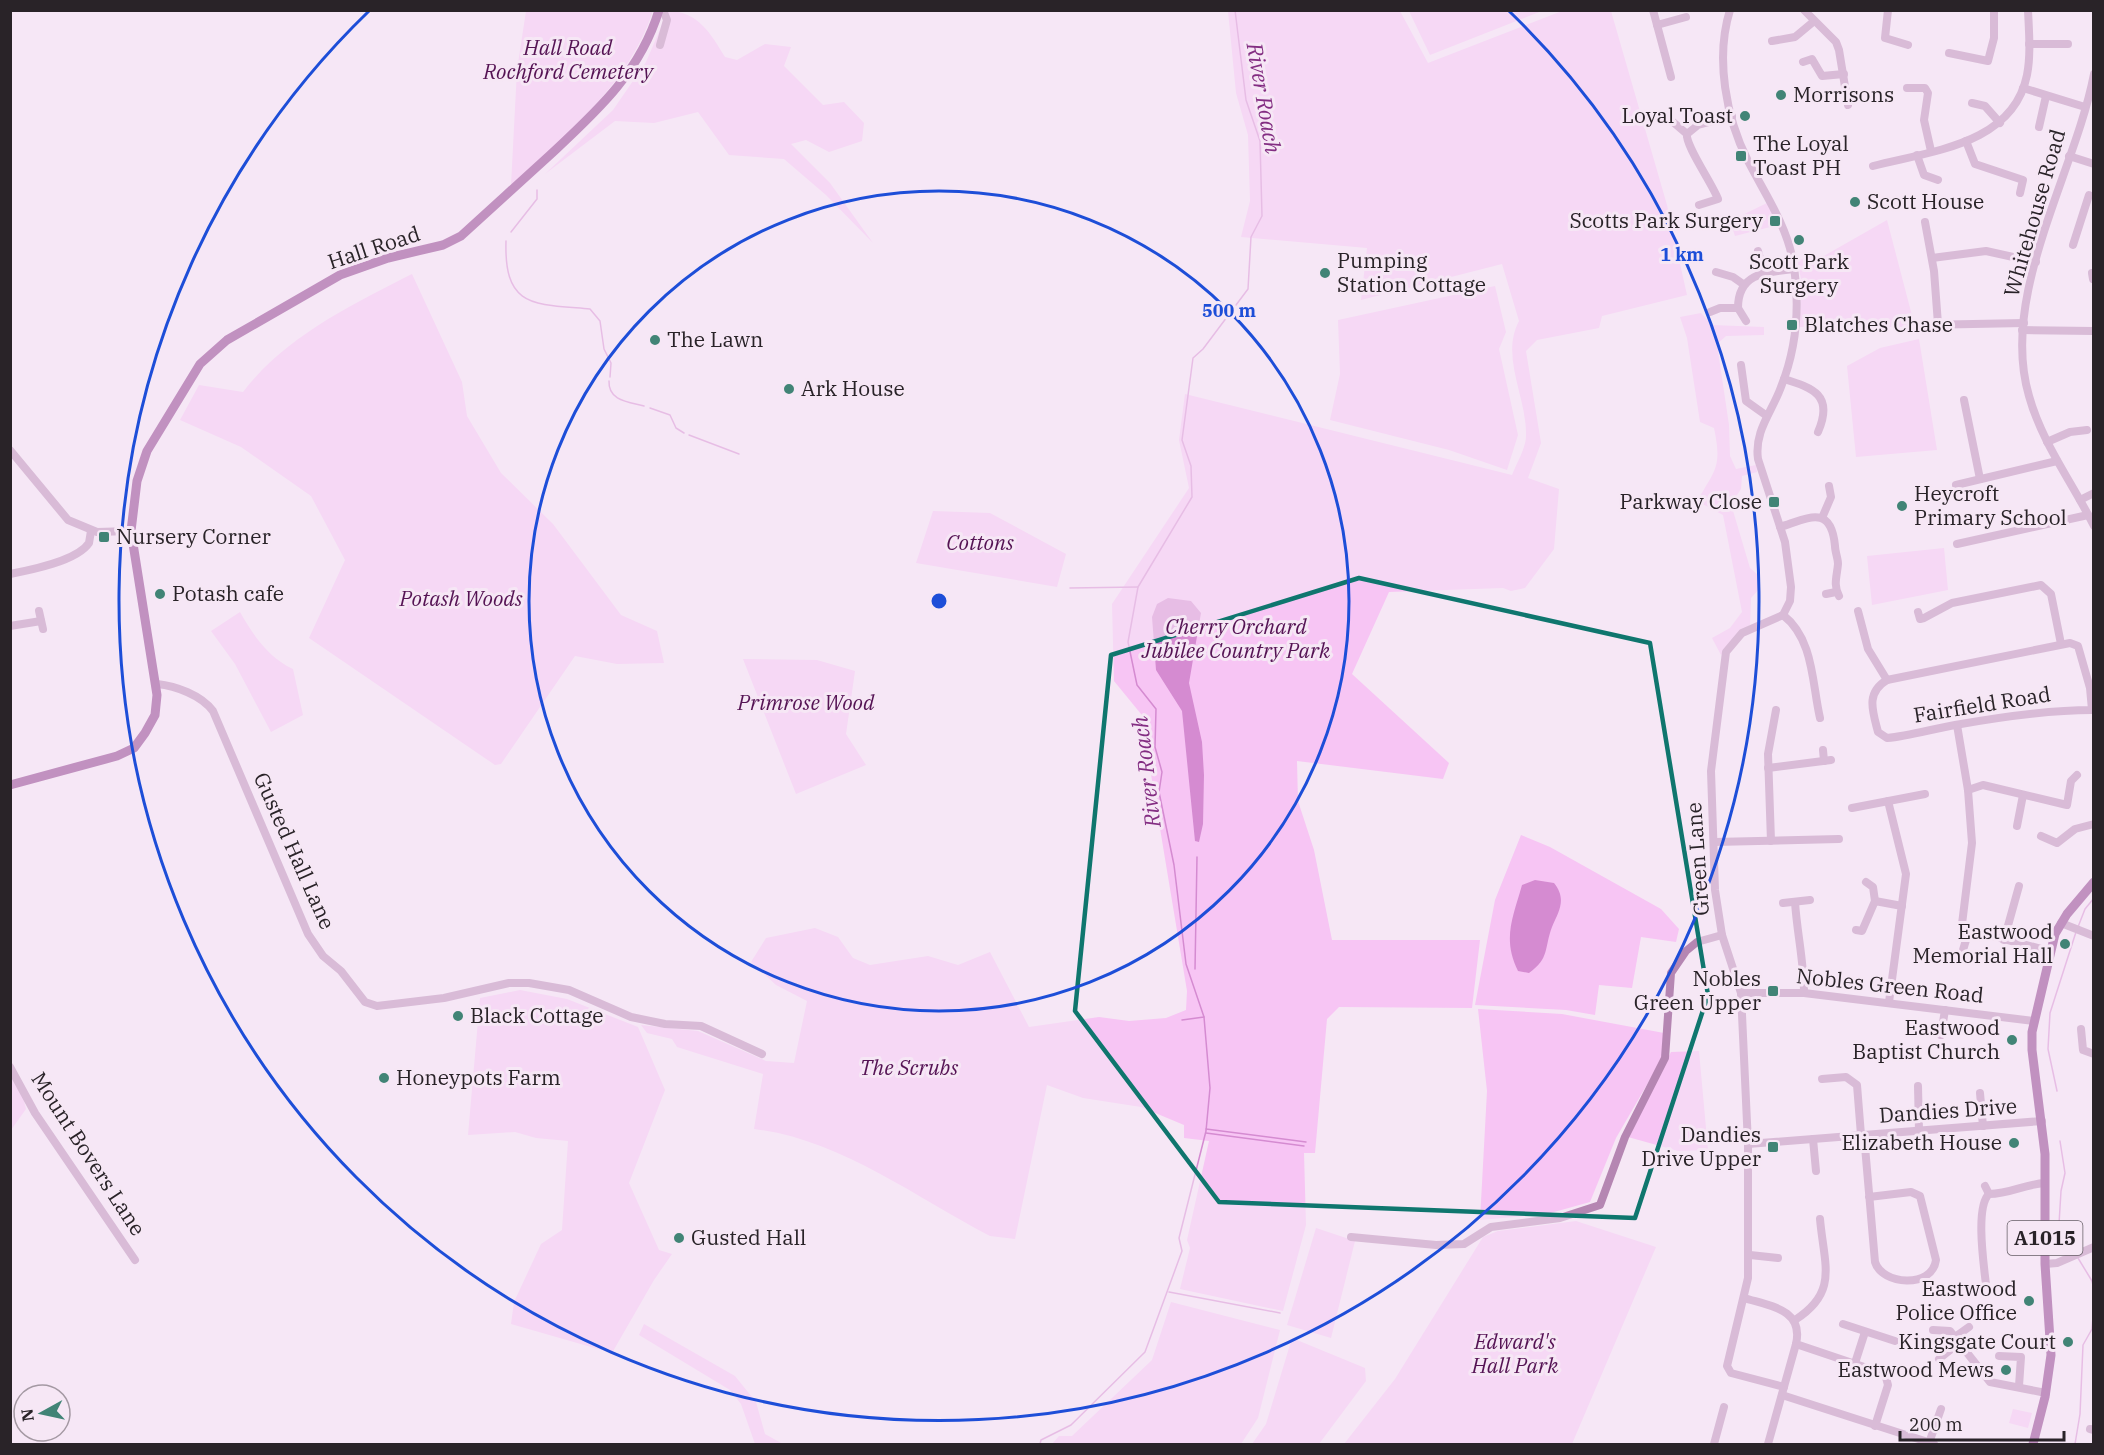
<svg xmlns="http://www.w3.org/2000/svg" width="2104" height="1455" viewBox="0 0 2104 1455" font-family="'IBM Plex Serif',serif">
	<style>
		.green { fill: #f7c5f4 }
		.water { fill: #d58bd1 }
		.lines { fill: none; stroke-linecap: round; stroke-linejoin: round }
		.stream { stroke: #d58bd1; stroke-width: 1.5 }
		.minor { stroke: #b586b2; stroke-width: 8 }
		.major { stroke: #80287f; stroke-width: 9 }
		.marked { fill: none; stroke: #0f766e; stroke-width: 4.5; stroke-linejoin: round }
		.ring { fill: none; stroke: #1d4ed8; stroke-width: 3 }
		.poi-dot { fill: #418476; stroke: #f6e7f5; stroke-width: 2 }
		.labels { text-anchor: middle; stroke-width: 6; stroke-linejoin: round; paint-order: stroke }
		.shield { fill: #f6e7f5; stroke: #665e66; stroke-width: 1.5 }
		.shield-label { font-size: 20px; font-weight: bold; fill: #292328 }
		.park-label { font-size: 21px; font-style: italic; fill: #551354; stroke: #f6e7f5 }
		.poi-label { font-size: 21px; fill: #292328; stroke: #f6e7f5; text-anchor: start }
		.street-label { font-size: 21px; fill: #292328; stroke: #f6e7f5 }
		.water-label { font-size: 22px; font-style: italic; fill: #832d82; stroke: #f6e7f5 }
		.centre { fill: #1d4ed8; stroke: #f6e7f5; stroke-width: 3 }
		.ring-label { font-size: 18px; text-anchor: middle; font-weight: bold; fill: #1d4ed8; stroke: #f6e7f5; stroke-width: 6; stroke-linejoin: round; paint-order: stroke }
	</style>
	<rect width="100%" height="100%" fill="#f6e7f5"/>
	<!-- green -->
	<g class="green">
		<path d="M526,11H653C629,84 566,135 511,185L517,70Z"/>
		<path d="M668,11C698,11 711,34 725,57L737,60L765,44L791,47L784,66L823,105L844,102L864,123L862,141L829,152L806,140L791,144L830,183L873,243L826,195L784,159L729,155L698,112L654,123L615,121L545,174L613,110L646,62Z"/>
		<path d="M1228,11H1400L1428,63L1562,11H1611L1667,205L1687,295L1602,316L1599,328L1537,340L1526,351L1541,443L1528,478L1559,489L1554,549L1525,588L1511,591L1503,588L1389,592L1352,674L1449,763L1443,779L1297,761L1298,801L1314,850L1332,940H1480L1472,1008L1339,1007L1327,1019L1315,1153H1304L1306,1225L1283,1311L1180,1289L1190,1248L1187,1240L1209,1141L1184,1138V1125L1141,1107L1083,1098L1047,1085L1015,1239L990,1236C915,1197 839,1139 754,1129L763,1074L677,1047L672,1039L647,1033L641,1025L698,1031L766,1061L794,1063L807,1001L776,985L751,962L766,938L815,928L838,937L853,958L870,965L928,956L958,965L990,952L1029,1027L1099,1017L1129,1021L1166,1018L1186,1010L1187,991L1141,714L1114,681L1112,604L1189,488L1179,440L1185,394L1512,475C1516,464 1526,448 1526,436C1527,397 1500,357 1519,321L1502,264L1361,300L1367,248L1241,237L1250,201L1248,135L1236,93Z"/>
		<polygon points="1409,11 1542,11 1430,55"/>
		<polygon points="1767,203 1778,225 1735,236 1730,221"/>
		<polygon points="1887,220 1915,327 1800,327 1801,279 1797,260 1822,257"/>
		<path d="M412,274L462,382L467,416L501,473L553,524L621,615L657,631L664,663L617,664L575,656L501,764L495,765L309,638L345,560L311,496L241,447L180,420L199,385L243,392C285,337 351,305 412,274Z"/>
		<polygon points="1495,286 1506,332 1499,349 1518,435 1507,470 1449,450 1330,420 1340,374 1338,320"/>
		<path d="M1701,313L1712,325L1764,327V335L1726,336L1717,344L1729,425L1730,456L1736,469L1756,465L1757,472L1742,476L1741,489L1731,504L1750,568L1758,575L1760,588L1751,598L1750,625L1738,632L1721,655L1712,638L1730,628L1742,612L1723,515L1697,501C1716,469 1722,466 1714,428L1700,422L1687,338L1680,317Z"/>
		<polygon points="1919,339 1937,450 1856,457 1847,366 1880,348"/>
		<polygon points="933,511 990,513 1066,554 1057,587 916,563"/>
		<polygon points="1944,548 1948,590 1872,605 1867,556"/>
		<path d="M240,612C253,635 268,657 293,669L303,715L271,732L235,664L211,631Z"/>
		<polygon points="743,659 817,660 855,671 846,734 866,765 796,794"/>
		<polygon points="1521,835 1550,847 1661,909 1679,929 1676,942 1641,937 1632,988 1599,985 1595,1015 1566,1010 1475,1005 1495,900"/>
		<polygon points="520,990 567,999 638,1027 665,1090 629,1183 659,1250 672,1254 654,1280 612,1353 511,1324 514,1302 541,1244 562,1230 568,1141 536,1138 515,1132 468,1135 480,998"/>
		<polygon points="1478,1009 1562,1014 1664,1033 1663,1057 1616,1138 1590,1202 1547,1214 1480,1220 1487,1091"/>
		<polygon points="1699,1051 1708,1150 1678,1151 1628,1137 1671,1052"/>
		<polygon points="10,1076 23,1097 26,1109 11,1130"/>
		<polygon points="1576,1221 1656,1247 1572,1444 1344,1444 1395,1379 1483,1237 1498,1231"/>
		<polygon points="1316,1228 1355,1241 1331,1338 1287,1325"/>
		<polygon points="1171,1302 1280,1330 1258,1418 1241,1444 1052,1444 1059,1436 1072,1436 1152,1360"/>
		<polygon points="644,1324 735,1376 756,1402 765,1434 783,1444 755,1444 741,1404 730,1390 639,1335"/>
		<polygon points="1292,1338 1365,1368 1366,1381 1319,1444 1252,1444 1266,1424"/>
		<polygon points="2013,1409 2032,1413 2028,1428 2009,1423"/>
	</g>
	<!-- water -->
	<g class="water">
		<polygon points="1168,598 1191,601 1201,613 1189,683 1202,742 1204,775 1203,824 1199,842 1195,841 1182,711 1156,670 1152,617 1157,604"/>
		<path d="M1535,880L1554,883C1567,899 1559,911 1552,927C1544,948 1550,958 1529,973L1518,971C1502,939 1513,917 1522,885Z"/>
	</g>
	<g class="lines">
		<!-- stream -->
		<g class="stream">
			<polyline points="511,232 537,199 537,190"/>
			<path d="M506,241C504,308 533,304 590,309L600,321L604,349L611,363L610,377"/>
			<path d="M609,381C608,401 629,402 644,406"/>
			<polyline points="650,408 670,415 676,428 684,433"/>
			<polyline points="689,435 739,454"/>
			<polyline points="1070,588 1138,587"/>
			<polyline points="2078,927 2085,909 2094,898"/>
			<polyline points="1195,969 1197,857"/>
			<polyline points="1182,1020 1204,1017"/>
			<polyline points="2057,1091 2048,1049 2050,1013 2076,932"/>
			<polyline points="1206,1129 1306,1142"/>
			<polyline points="1206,1133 1304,1146"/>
			<polyline points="2060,1141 2065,1173 2061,1191 2059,1224 2074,1251"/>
			<polyline points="2078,1258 2092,1281 2094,1289"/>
			<polyline points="1169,1292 1280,1313"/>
			<polyline points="1040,1444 1041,1440 1071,1425 1145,1352 1182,1251 1179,1238 1206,1131 1210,1088 1204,1017 1186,964 1174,865 1159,792 1162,772 1155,747 1156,709 1137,685 1128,642 1138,587 1192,497 1191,466 1182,440 1193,358 1203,349 1248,289 1251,237 1262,216 1260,141 1246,100 1235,10"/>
			<polyline points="2075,1444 2080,1414 2083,1345 2092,1329 2094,1306"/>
		</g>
		<!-- minor -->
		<g class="minor">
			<polyline points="1653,10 1671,77"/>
			<path d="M1730,10C1715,58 1726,118 1748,161C1765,194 1786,224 1793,261C1800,303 1797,347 1781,387C1772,412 1754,431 1758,459L1785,542L1791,587L1790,601L1783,615L1742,633L1726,652L1711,771L1715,890L1722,935L1741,993L1748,1144V1278L1727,1366L1731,1373L1784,1387"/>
			<polyline points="1804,10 1836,42 1839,50 1848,105"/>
			<polyline points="1888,10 1885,38 1908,45"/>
			<polyline points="1657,25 1686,17"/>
			<polyline points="1772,41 1795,37 1813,22"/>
			<polyline points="2029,44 2068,44"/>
			<polyline points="660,45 667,20 663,10"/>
			<polyline points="1949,53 1988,61 1994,38 1994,10"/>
			<polyline points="1803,62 1812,59 1822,76 1844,74"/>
			<path d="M2094,74C2075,173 1999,295 2029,396C2042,443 2072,482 2094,526"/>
			<polyline points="1907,88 1925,88 1928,93 1924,120 1931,151"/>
			<polyline points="2023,88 2085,107"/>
			<polyline points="1972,103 1985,106 2000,123"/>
			<polyline points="1673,122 1687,134"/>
			<polyline points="2039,127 2046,96"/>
			<polyline points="1966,141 1975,164 2023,180 2020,193"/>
			<polyline points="1917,155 1924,175 1938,180"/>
			<polyline points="2069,156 2094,164"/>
			<path d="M1873,166C1930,151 2013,145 2027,75C2031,55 2029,32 2028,10"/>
			<path d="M1699,205L1718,199C1712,183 1685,145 1687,134L1698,125L1732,116"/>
			<polyline points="1925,222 1934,271 1938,324"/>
			<polyline points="2073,245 2089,195"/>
			<polyline points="1758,251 1764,273"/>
			<polyline points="1932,258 1986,251 2036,262"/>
			<polyline points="1716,272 1733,277 1743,284"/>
			<polyline points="2092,273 2093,279"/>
			<path d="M1738,308C1738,273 1766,272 1794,269"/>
			<polyline points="1710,312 1720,308 1738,308 1746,321"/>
			<polyline points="1922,325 2024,323"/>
			<polyline points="2022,330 2094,331"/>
			<polyline points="1741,365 1746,401 1767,416"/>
			<path d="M1784,379C1813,388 1834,395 1818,432"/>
			<polyline points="1964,400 1980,479"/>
			<polyline points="2047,442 2070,432 2087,430"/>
			<polyline points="10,450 68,520 97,532 131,531"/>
			<polyline points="1956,485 2057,461"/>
			<polyline points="2080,500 2094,493"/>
			<polyline points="1822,518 1831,497 1829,486"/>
			<path d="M1780,527C1809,518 1831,504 1835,546C1835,552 1838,558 1838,564C1837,576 1833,585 1839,596"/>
			<polyline points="1957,544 2088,515"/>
			<path d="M10,574C31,570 77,561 89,543L91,531"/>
			<polyline points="1826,594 1836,592"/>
			<polyline points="39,611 43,629"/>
			<polyline points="1858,611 1868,649 1887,680"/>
			<polyline points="1918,612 1920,619 1924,618 1952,603 2041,585 2051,594 2061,644"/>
			<path d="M1783,615C1814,639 1812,684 1820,718"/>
			<polyline points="10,626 41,621"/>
			<path d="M157,684C176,686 201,695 213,711L308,934L323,956L341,971L365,1002L377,1006L444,998L509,983H529L569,990L631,1017L665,1024L701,1026L762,1054"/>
			<path d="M2092,710L2090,688L2078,646L2070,643L1887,680C1865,693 1873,712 1878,732L1887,738C1909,736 1932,729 1955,725C2000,717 2046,710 2092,710H2094"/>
			<polyline points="1957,725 1968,790 1972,843 1962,924 1966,929 2049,951"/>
			<polyline points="1823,750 1824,761"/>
			<polyline points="1768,768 1831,760"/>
			<polyline points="1968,790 1983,785 2067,805 2071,781 2077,775"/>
			<polyline points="1888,801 1906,874 1889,1002"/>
			<polyline points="1852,808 1925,794"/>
			<polyline points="2017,826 2023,795"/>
			<polyline points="2041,836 2057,843 2075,829 2094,824"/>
			<polyline points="1771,841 1768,754 1776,710"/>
			<polyline points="1714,842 1839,839"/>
			<polyline points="1866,882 1873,887 1875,901"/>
			<path d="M1795,902C1797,933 1804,962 1804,993"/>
			<polyline points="1783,903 1810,900"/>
			<polyline points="2061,923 2094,936"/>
			<polyline points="1856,930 1862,931 1875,901 1902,906"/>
			<polyline points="2004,940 2019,886"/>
			<polyline points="1963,950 1969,930"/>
			<polyline points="1741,993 1804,993 2034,1021"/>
			<polyline points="2081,1029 2083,1050 2094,1054"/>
			<polyline points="1941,1035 1945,1010"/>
			<polyline points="10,1067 35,1113 135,1260"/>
			<polyline points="1822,1079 1846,1077 1857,1085 1861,1135"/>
			<polyline points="1918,1086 1919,1131"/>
			<polyline points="1980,1093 1983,1126"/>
			<path d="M1864,1135L1875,1262C1882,1285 1932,1289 1936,1260L1920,1196L1911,1192L1869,1197"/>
			<polyline points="1813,1139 1816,1171"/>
			<polyline points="1748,1144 2042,1121"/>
			<polyline points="1985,1186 1989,1194"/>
			<polyline points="1351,1237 1436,1245 1464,1244 1491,1227 1560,1218 1600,1205 1625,1137 1665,1058 1671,973 1686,951 1697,942 1722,935"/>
			<polyline points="1750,1255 1778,1258"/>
			<polyline points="2045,1264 2057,1263 2094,1247"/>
			<path d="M1986,1285C1984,1266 1975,1207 1989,1194C2010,1194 2025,1184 2045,1183"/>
			<path d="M1744,1298C1770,1306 1804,1309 1796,1344L1768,1444"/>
			<path d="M1795,1320C1839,1292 1824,1265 1820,1219"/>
			<polyline points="1843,1324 1895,1341"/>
			<polyline points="1933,1330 1950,1331 1990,1382 2046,1393"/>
			<polyline points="1955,1337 1969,1327"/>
			<polyline points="1796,1344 1885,1374 1888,1385 1875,1426"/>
			<polyline points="1999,1356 2021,1357 2019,1386"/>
			<polyline points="1939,1359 1959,1343"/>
			<polyline points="1855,1363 1865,1332"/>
			<polyline points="1782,1395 1934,1444"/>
			<polyline points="2090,1429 2094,1430"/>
			<polyline points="1929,1443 1941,1409"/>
			<polyline points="1714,1444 1724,1407"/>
		</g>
		<!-- major -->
		<g class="major">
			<path d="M10,785L117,756L134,748L145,733L155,715L157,695L131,531L137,481L147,451L200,364L227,340L340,275L388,258L443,245L461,236C491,209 520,182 550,155C596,112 640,73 659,10"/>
			<polyline points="2033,1444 2045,1397 2051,1355 2045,1264 2045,1154 2032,1050 2032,1032 2055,934 2067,914 2094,882"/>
		</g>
	</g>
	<!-- marked area -->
	<path d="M0 0H2104V1455H0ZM1359,578L1650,643L1708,995L1635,1218L1219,1202L1075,1011L1111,655Z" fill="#f6e7f5" fill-opacity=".55" fill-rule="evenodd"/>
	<path class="marked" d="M1359,578L1650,643L1708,995L1635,1218L1219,1202L1075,1011L1111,655Z"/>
	<!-- distance rings -->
	<g class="ring">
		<circle cx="939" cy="601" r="410"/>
		<path d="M1509 11A820 820 0 1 1 369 11"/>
	</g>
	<!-- markers -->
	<g class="poi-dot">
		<circle cx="1781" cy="95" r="6"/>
		<circle cx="1745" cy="116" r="6"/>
		<rect x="1735" y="150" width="12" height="12" rx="3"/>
		<circle cx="1855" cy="202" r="6"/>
		<rect x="1769" y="215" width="12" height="12" rx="3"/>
		<circle cx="1799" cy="240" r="6"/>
		<circle cx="1325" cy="273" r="6"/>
		<rect x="1786" y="319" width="12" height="12" rx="3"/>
		<circle cx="655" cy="340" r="6"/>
		<circle cx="789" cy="389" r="6"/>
		<rect x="1768" y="496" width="12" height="12" rx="3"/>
		<circle cx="1902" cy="506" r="6"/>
		<rect x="98" y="531" width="12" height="12" rx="3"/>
		<circle cx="160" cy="594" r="6"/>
		<circle cx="2065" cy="944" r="6"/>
		<rect x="1767" y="985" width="12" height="12" rx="3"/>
		<circle cx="458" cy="1016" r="6"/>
		<circle cx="2012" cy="1040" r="6"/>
		<circle cx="384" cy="1078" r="6"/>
		<circle cx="2014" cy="1143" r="6"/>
		<rect x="1767" y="1141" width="12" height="12" rx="3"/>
		<circle cx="679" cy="1238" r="6"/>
		<circle cx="2029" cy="1301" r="6"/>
		<circle cx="2068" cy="1342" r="6"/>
		<circle cx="2006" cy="1370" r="6"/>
	</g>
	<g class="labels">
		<!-- shield labels -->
		<rect class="shield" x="2007.5" y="1221" width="75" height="34" rx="4.5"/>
		<g class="shield-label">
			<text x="2045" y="1245">A1015</text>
		</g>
		<!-- park labels -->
		<g class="park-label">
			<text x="568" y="55">Hall Road<tspan x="568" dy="24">Rochford Cemetery</tspan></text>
			<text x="980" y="550">Cottons</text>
			<text x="461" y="606">Potash Woods</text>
			<text x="1236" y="634">Cherry Orchard<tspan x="1236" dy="24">Jubilee Country Park</tspan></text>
			<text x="806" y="710">Primrose Wood</text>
			<text x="909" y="1075">The Scrubs</text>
			<text x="1515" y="1349">Edward's<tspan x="1515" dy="24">Hall Park</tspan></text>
		</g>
		<!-- poi labels -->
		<g class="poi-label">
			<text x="1793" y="102">Morrisons</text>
			<text x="1733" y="123" text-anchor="end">Loyal Toast</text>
			<text x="1753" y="151">The Loyal<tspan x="1753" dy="24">Toast PH</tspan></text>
			<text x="1867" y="209">Scott House</text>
			<text x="1763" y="228" text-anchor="end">Scotts Park Surgery</text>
			<text x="1337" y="268">Pumping<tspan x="1337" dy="24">Station Cottage</tspan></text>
			<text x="1799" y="269" text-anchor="middle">Scott Park<tspan x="1799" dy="24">Surgery</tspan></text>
			<text x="1804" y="332">Blatches Chase</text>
			<text x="667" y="347">The Lawn</text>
			<text x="801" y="396">Ark House</text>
			<text x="1914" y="501">Heycroft<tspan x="1914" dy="24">Primary School</tspan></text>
			<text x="1762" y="509" text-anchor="end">Parkway Close</text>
			<text x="116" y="544">Nursery Corner</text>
			<text x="172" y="601">Potash cafe</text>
			<text x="2053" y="939" text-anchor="end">Eastwood<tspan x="2053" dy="24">Memorial Hall</tspan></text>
			<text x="1761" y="986" text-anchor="end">Nobles<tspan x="1761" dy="24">Green Upper</tspan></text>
			<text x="470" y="1023">Black Cottage</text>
			<text x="2000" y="1035" text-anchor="end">Eastwood<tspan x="2000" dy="24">Baptist Church</tspan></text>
			<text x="396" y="1085">Honeypots Farm</text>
			<text x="1761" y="1142" text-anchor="end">Dandies<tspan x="1761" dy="24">Drive Upper</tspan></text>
			<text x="2002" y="1150" text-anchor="end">Elizabeth House</text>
			<text x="691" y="1245">Gusted Hall</text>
			<text x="2017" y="1296" text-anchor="end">Eastwood<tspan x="2017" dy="24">Police Office</tspan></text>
			<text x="2056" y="1349" text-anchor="end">Kingsgate Court</text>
			<text x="1994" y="1377" text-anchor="end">Eastwood Mews</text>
		</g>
		<!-- street labels -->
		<g class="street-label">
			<text transform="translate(2035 213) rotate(-74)" y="7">Whitehouse Road</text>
			<text transform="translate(374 248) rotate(-18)" y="7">Hall Road</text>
			<text transform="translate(1982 705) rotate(-9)" y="7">Fairfield Road</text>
			<text transform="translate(294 851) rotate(66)" y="7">Gusted Hall Lane</text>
			<text transform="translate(1698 859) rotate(-94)" y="7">Green Lane</text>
			<text transform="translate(1890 986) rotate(6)" y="7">Nobles Green Road</text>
			<text transform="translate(1948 1111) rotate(-4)" y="7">Dandies Drive</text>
			<text transform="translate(88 1154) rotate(57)" y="7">Mount Bovers Lane</text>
		</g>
		<!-- water labels -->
		<g class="water-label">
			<text transform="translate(1264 98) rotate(80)" y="8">River Roach</text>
			<text transform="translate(1146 772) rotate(-97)" y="8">River Roach</text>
		</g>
	</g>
	<circle cx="939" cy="601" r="9" class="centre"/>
	<g class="ring-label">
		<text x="1682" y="261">1 km</text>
		<text x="1229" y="317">500 m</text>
	</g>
	<!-- border -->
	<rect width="2104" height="1455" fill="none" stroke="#292328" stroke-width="24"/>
	<!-- north arrow -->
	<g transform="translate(42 1413) rotate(262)"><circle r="28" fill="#f6e7f5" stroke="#a499a3" stroke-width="1.5"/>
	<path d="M0-4.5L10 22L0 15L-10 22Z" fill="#418476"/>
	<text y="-9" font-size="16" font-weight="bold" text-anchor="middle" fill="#292328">N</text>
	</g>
	<!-- scale -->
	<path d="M1900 1431v9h164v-9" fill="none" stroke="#292328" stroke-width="3"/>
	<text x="1909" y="1431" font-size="18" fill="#292328" stroke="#f6e7f5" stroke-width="4.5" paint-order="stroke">200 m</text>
</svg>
